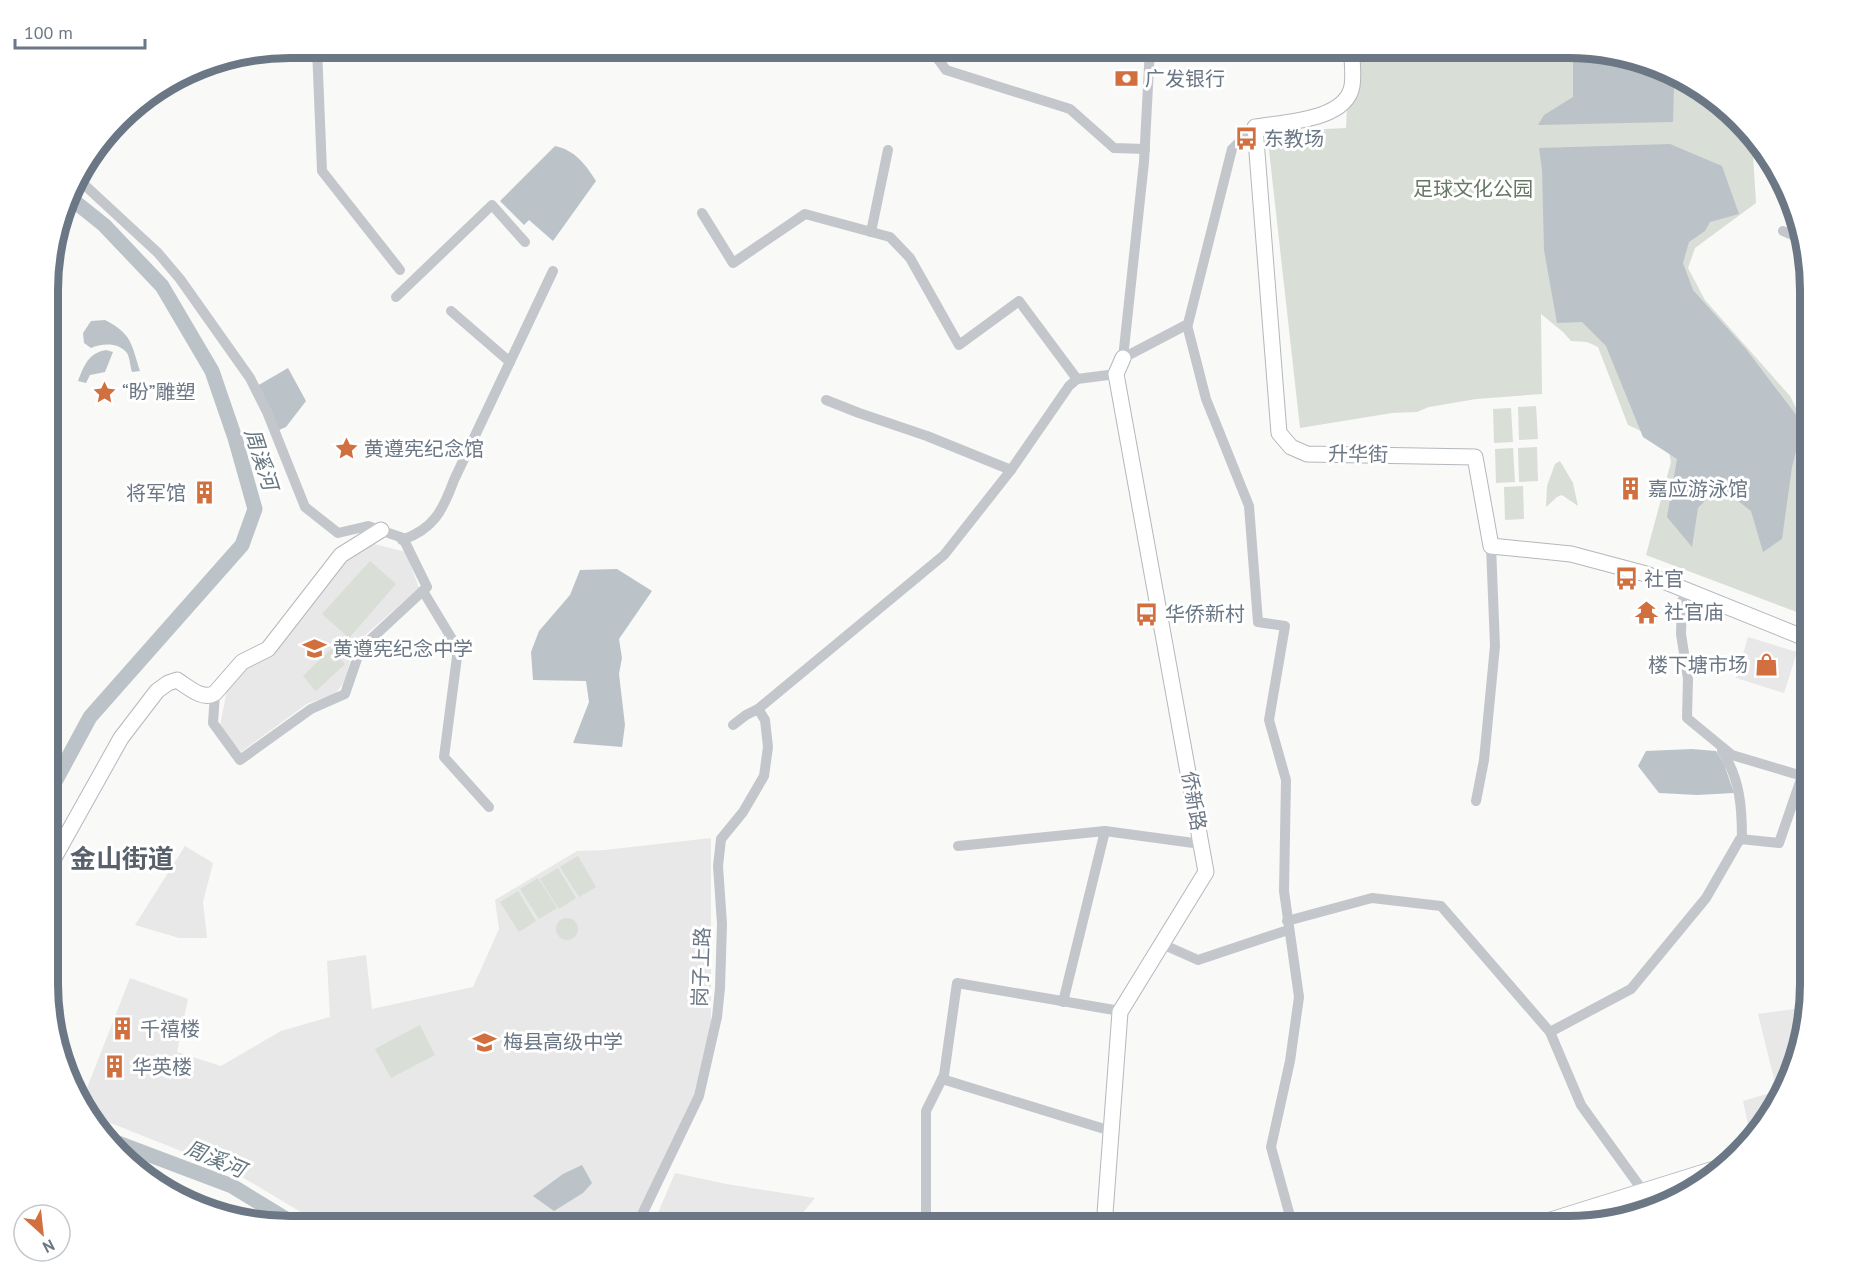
<svg xmlns="http://www.w3.org/2000/svg" width="1859" height="1275" viewBox="0 0 1859 1275" font-family="'PT Sans','Noto Sans SC',sans-serif">
	<style>
		.built { fill: #e7e8e7 }
		.green { fill: #d9ded7 }
		.water { fill: #bbc3c8 }
		.lines { fill: none; stroke-linecap: round; stroke-linejoin: round }
		.river { stroke: #bbc3c8; stroke-width: 15 }
		.secondary-casing { stroke: #b3b8bd; stroke-width: 17 }
		.street { stroke: #c3c6ca; stroke-width: 10 }
		.secondary { stroke: #fff; stroke-width: 15 }
		.labels { text-anchor: middle; stroke-width: 6; stroke-linejoin: round; paint-order: stroke }
		.poi-label { font-size: 20px; fill: #6b7785; stroke: #fff; text-anchor: start }
		.park-label { font-size: 20px; fill: #667865; stroke: #fff }
		.street-label { font-size: 20px; fill: #6b7785; stroke: #fff }
		.water-label { font-size: 21px; font-style: italic; fill: #677780; stroke: #fff }
		.district-label { font-size: 26px; font-weight: bold; fill: #58616b; stroke: #fff }
		.rim { fill: none; stroke: #6b7785; stroke-width: 8 }
	</style>
	<rect width="100%" height="100%" fill="#f9f9f7"/>
	<!-- built -->
	<g class="built">
		<polygon points="374,544 406,552 419,588 355,644 344,683 333,696 308,703 241,752 220,726 229,679 240,668 272,654 346,562"/>
		<polygon points="1748,637 1797,652 1784,693 1736,678"/>
		<polygon points="711,838 711,1022 697,1089 632,1227 326,1227 234,1172 88,1114 80,1106 130,978 188,999 177,1052 221,1066 281,1031 330,1017 327,961 366,955 372,1009 473,987 499,929 495,900 577,851 605,850"/>
		<polygon points="185,846 213,863 203,902 207,938 179,938 135,925"/>
		<polygon points="1809,1007 1798,1063 1761,1132 1751,1138 1743,1101 1777,1091 1758,1014"/>
		<polygon points="675,1173 726,1184 815,1198 791,1227 652,1227"/>
	</g>
	<!-- green -->
	<g class="green">
		<polygon points="1350,48 1584,49 1647,61 1716,98 1752,139 1756,203 1695,248 1688,268 1705,300 1790,396 1806,428 1806,470 1810,483 1810,617 1646,555 1671,462 1667,443 1628,425 1598,347 1587,342 1571,341 1563,332 1541,314 1542,394 1476,399 1429,407 1417,412 1392,413 1300,428 1267,132 1346,128"/>
		<polygon points="1536,406 1538,439 1519,440 1518,407"/>
		<polygon points="1511,408 1513,442 1494,443 1493,409"/>
		<polygon points="1537,447 1538,481 1519,482 1518,448"/>
		<polygon points="1513,448 1515,482 1496,483 1495,449"/>
		<polygon points="1560,461 1573,483 1578,506 1562,495 1557,497 1546,507 1547,486 1555,464"/>
		<polygon points="1523,486 1524,519 1505,520 1504,487"/>
		<polygon points="370,561 396,584 349,638 322,614"/>
		<polygon points="331,649 345,664 316,691 303,676"/>
		<polygon points="578,856 596,887 579,897 560,867"/>
		<polygon points="558,868 576,898 559,909 540,879"/>
		<polygon points="538,878 557,908 539,919 520,889"/>
		<polygon points="518,891 536,921 519,932 500,902"/>
		<circle cx="567" cy="929" r="11"/>
		<polygon points="420,1025 435,1055 391,1078 375,1049"/>
	</g>
	<!-- water -->
	<g class="water">
		<polygon points="1549,48 1584,49 1647,61 1671,74 1674,86 1673,122 1538,125 1544,115 1573,97 1573,61"/>
		<polygon points="1670,144 1722,166 1739,214 1710,222 1705,231 1689,242 1683,263 1693,290 1746,349 1803,424 1792,467 1782,539 1763,552 1751,511 1719,486 1698,508 1692,547 1667,517 1677,459 1643,437 1606,346 1582,322 1557,323 1544,250 1542,170 1539,148"/>
		<path d="M555,146C575,150 586,165 596,181L553,241L529,220L524,225L500,201Z"/>
		<path d="M105,320C132,334 131,343 140,371L132,372C130,366 130,358 127,353C119,342 102,343 91,348L84,343L83,333L91,321Z"/>
		<path d="M106,350L113,352L105,372L90,375L86,383L78,381C84,366 88,353 106,350Z"/>
		<polygon points="288,368 306,401 286,427 279,430 257,386"/>
		<polygon points="617,569 652,591 619,639 622,658 619,674 625,725 622,747 573,743 589,702 586,681 533,680 531,652 539,631 570,595 580,570"/>
		<polygon points="1692,749 1716,751 1724,764 1734,793 1697,795 1659,793 1638,766 1646,751"/>
		<polygon points="582,1165 592,1183 583,1193 554,1211 533,1196 563,1174"/>
	</g>
	<g class="lines">
		<!-- river -->
		<g class="river">
			<polyline points="50,791 90,717 242,545 255,509 235,438 212,371 162,286 104,225 69,197"/>
			<polyline points="110,1140 232,1186 299,1227"/>
		</g>
		<defs>
			<g id="secondary">
				<path d="M1351,48C1352,60 1354,74 1352,86C1346,121 1283,122 1255,127L1279,433L1291,447L1307,454L1475,457L1491,546L1571,554L1646,574L1810,640"/>
				<path d="M50,865L121,738L157,691L168,683L177,680C188,687 203,701 215,693L242,662L268,649L341,555L381,530"/>
				<polyline points="1104,1227 1120,1012 1206,872 1116,374 1123,358"/>
				<polyline points="1528,1227 1717,1168"/>
			</g>
		</defs>
		<!-- secondary casing -->
		<use href="#secondary" class="secondary-casing"/>
		<!-- street -->
		<g class="street">
			<polyline points="317,48 322,171 400,270"/>
			<polyline points="930,48 946,70 1070,109 1114,148 1145,149"/>
			<polyline points="1150,48 1144,162 1123,358 1188,324 1232,149 1255,127"/>
			<polyline points="77,178 158,253 180,279 250,378 267,412 305,507 338,533 368,526 403,538 427,587 371,639 358,656 345,694 311,709 240,760 213,723 215,693"/>
			<polyline points="702,213 733,263 805,214 890,237 910,258 959,345 1019,301 1077,379"/>
			<polyline points="1783,231 1799,238"/>
			<polyline points="871,232 888,150"/>
			<polyline points="396,297 492,205 525,242"/>
			<polyline points="451,311 510,362"/>
			<polyline points="1187,325 1206,399 1249,506 1258,622 1285,626 1269,720 1286,780 1284,891 1299,997 1290,1061 1271,1147 1293,1227"/>
			<polyline points="826,400 859,413 927,436 1011,470"/>
			<path d="M402,540C434,529 443,510 454,480L553,271"/>
			<polyline points="423,591 458,649 444,757 489,807"/>
			<polyline points="1682,601 1681,634 1688,679 1687,718 1732,755 1802,776"/>
			<polyline points="733,725 746,715 758,709 944,555 1011,470 1069,386 1077,379 1116,374"/>
			<path d="M1722,751C1740,779 1742,806 1742,839"/>
			<polyline points="1476,801 1484,760 1495,646 1491,546"/>
			<polyline points="958,846 1105,831 1201,844"/>
			<polyline points="1287,921 1372,898 1441,906 1550,1032 1581,1105 1643,1191"/>
			<polyline points="1162,944 1198,960 1288,930"/>
			<polyline points="1063,1002 1105,831"/>
			<polyline points="1550,1032 1631,989 1706,898 1740,839 1779,843 1810,753"/>
			<polyline points="942,1079 1111,1131"/>
			<polyline points="636,1227 699,1096 717,1017 720,988 722,924 718,866 721,839 743,812 764,776 768,747 765,720 758,709"/>
			<polyline points="926,1227 926,1111 944,1075 957,983 1120,1011"/>
		</g>
		<!-- secondary -->
		<use href="#secondary" class="secondary"/>
	</g>
	<!-- icons -->
	<defs>
		<symbol id="bank-bare" viewBox="-9 -9 18 18"><path d="M-6-4H6V4H-6ZM0-2.3a2.3 2.3 0 1 0 0 4.6a2.3 2.3 0 1 0 0-4.6Z" fill="#d26f3e" stroke="#fff" stroke-width="2.5" paint-order="stroke"/></symbol>
		<symbol id="bus-bare" viewBox="-9 -9 18 18"><path d="M-5-6H5V4H4V6H2V4H-2V6H-4V4H-5ZM-3.5-4V0h7V-4ZM-3.5 1.2v1.5H-2V1.2ZM2 1.2v1.5H3.5V1.2Z" fill="#d26f3e" stroke="#fff" stroke-width="2.5" paint-order="stroke"/></symbol>
		<symbol id="sight-bare" viewBox="-9 -9 18 18"><path d="M0-6L1.8-2.2L6-1.7L2.9 1.2L3.7 5.4L0 3.3L-3.7 5.4L-2.9 1.2L-6-1.7L-1.8-2.2Z" fill="#d26f3e" stroke="#fff" stroke-width="2.5" paint-order="stroke"/></symbol>
		<symbol id="building-bare" viewBox="-9 -9 18 18"><path d="M-4-6H4V6H1V3H-1V6H-4ZM-2.5-4.3h1.7v1.8h-1.7ZM.8-4.3h1.7v1.8H.8ZM-2.5-1h1.7V.8h-1.7ZM.8-1h1.7V.8H.8Z" fill="#d26f3e" stroke="#fff" stroke-width="2.5" paint-order="stroke"/></symbol>
		<symbol id="temple-bare" viewBox="-9 -9 18 18"><path d="M0-6L5-2H3V0L6.5 2.5H4V6H1.5V3h-3V6H-4V2.5H-6.5L-3 0V-2H-5Z" fill="#d26f3e" stroke="#fff" stroke-width="2.5" paint-order="stroke"/></symbol>
		<symbol id="school-bare" viewBox="-9 -9 18 18"><path d="M0-5L7-2L0 1L-7-2ZM-4 1L0 2.5L4 1V4Q0 6-4 4Z" fill="#d26f3e" stroke="#fff" stroke-width="2.5" paint-order="stroke"/></symbol>
		<symbol id="shop-bare" viewBox="-9 -9 18 18"><path d="M-5-2.5h2.3a2.7 3.5 0 0 1 5.4 0H5L5.5 6h-11ZM-1.5-2.5h3a1.5 2.3 0 0 0-3 0Z" fill="#d26f3e" stroke="#fff" stroke-width="2.5" paint-order="stroke"/></symbol>
	</defs>
	<g fill-rule="evenodd">
		<use href="#bank-bare" x="1110" y="62" width="33" height="33"/>
		<use href="#bus-bare" x="1230" y="122" width="33" height="33"/>
		<use href="#sight-bare" x="88" y="376" width="33" height="33"/>
		<use href="#sight-bare" x="330" y="432" width="33" height="33"/>
		<use href="#building-bare" x="1614" y="472" width="33" height="33"/>
		<use href="#building-bare" x="188" y="476" width="33" height="33"/>
		<use href="#bus-bare" x="1610" y="562" width="33" height="33"/>
		<use href="#temple-bare" x="1630" y="596" width="33" height="33"/>
		<use href="#bus-bare" x="1130" y="598" width="33" height="33"/>
		<use href="#school-bare" x="298" y="632" width="33" height="33"/>
		<use href="#shop-bare" x="1750" y="648" width="33" height="33"/>
		<use href="#building-bare" x="106" y="1012" width="33" height="33"/>
		<use href="#school-bare" x="468" y="1026" width="33" height="33"/>
		<use href="#building-bare" x="98" y="1050" width="33" height="33"/>
	</g>
	<g class="labels">
		<!-- poi labels -->
		<g class="poi-label">
			<text x="1145" y="86">广发银行</text>
			<text x="1264" y="146">东教场</text>
			<text x="122" y="399">“盼”雕塑</text>
			<text x="364" y="456">黄遵宪纪念馆</text>
			<text x="1648" y="496">嘉应游泳馆</text>
			<text x="186" y="500" text-anchor="end">将军馆</text>
			<text x="1644" y="586">社官</text>
			<text x="1664" y="619">社官庙</text>
			<text x="1165" y="621">华侨新村</text>
			<text x="333" y="656">黄遵宪纪念中学</text>
			<text x="1748" y="672" text-anchor="end">楼下塘市场</text>
			<text x="140" y="1036">千禧楼</text>
			<text x="503" y="1049">梅县高级中学</text>
			<text x="132" y="1074">华英楼</text>
		</g>
		<!-- park labels -->
		<g class="park-label">
			<text x="1473" y="196">足球文化公园</text>
		</g>
		<!-- street labels -->
		<g class="street-label">
			<text transform="translate(1358 454) rotate(1)" y="7">升华街</text>
			<text transform="translate(1194 801) rotate(80)" y="7">侨新路</text>
			<text transform="translate(701 967) rotate(-88)" y="7">岗子上路</text>
		</g>
		<!-- water labels -->
		<g class="water-label">
			<text transform="translate(261 459) rotate(72)" y="7">周溪河</text>
			<text transform="translate(215 1159) rotate(23)" y="7">周溪河</text>
		</g>
		<!-- district labels -->
		<g class="district-label">
			<text x="122" y="868">金山街道</text>
		</g>
	</g>
	<!-- crop -->
	<path d="M0 0H1859V1275H0ZM290 58H1568A232 232 0 0 1 1800 290V984A232 232 0 0 1 1568 1216H290A232 232 0 0 1 58 984V290A232 232 0 0 1 290 58Z" fill="#fff" fill-rule="evenodd"/>
	<path class="rim" d="M290 58H1568A232 232 0 0 1 1800 290V984A232 232 0 0 1 1568 1216H290A232 232 0 0 1 58 984V290A232 232 0 0 1 290 58Z"/>
	<!-- north arrow -->
	<g transform="translate(42 1233) rotate(153)"><circle r="28" fill="#ffffff" stroke="#c4c9ce" stroke-width="1.5"/>
	<path d="M0-4.5L10 22L0 15L-10 22Z" fill="#d26f3e"/>
	<text y="-9" font-size="16" font-weight="bold" text-anchor="middle" fill="#6b7785">N</text>
	</g>
	<!-- scale -->
	<path d="M15 39v9h130v-9" fill="none" stroke="#6b7785" stroke-width="3"/>
	<text x="24" y="39" font-size="18" fill="#6b7785" stroke="#ffffff" stroke-width="4.5" paint-order="stroke">100 m</text>
</svg>
